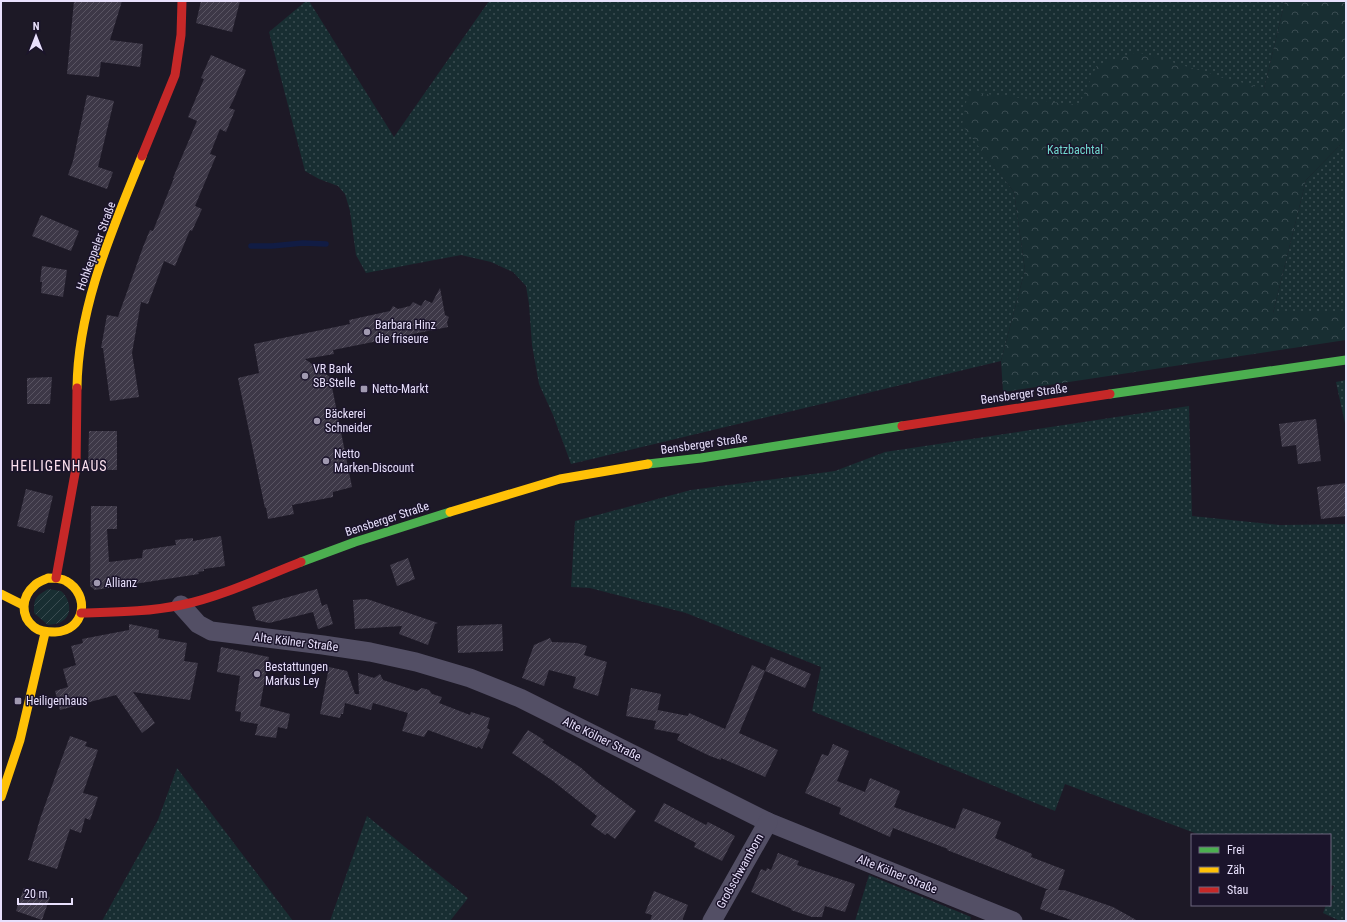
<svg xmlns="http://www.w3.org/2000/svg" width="1347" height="922" viewBox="0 0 1347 922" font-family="'Roboto Condensed',sans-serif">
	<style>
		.grass { fill: url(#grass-dots) }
		.forest { fill: url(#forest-crowns) }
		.garden { fill: url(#garden-furrows) }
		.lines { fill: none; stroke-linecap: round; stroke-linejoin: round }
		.stream { stroke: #111c44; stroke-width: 5.5 }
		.building { fill: url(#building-hatch) }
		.street { stroke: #534f65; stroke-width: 19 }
		.fast { stroke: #4caf50; stroke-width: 9 }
		.slow { stroke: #ffc107; stroke-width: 9 }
		.jam { stroke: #c62828; stroke-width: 9 }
		.poi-dot { fill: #a19ab1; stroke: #1b142b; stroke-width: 1.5 }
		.labels { text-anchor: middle; stroke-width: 3; stroke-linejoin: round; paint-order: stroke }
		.park-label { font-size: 12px; fill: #70d8ce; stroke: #1b142b }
		.street-label { font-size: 12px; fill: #e8e0fc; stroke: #1b142b }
		.poi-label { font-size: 12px; fill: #e8e0fc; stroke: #1b142b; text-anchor: start }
		.quarter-label { font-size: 14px; letter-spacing: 1px; fill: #fde2ef; stroke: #1b142b }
	</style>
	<defs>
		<pattern id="grass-dots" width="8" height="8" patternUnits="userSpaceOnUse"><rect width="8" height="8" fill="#182e32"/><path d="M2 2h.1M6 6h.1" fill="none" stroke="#3a4c51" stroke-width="1.8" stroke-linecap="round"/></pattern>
		<pattern id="forest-crowns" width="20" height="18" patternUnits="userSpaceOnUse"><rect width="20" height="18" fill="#182e32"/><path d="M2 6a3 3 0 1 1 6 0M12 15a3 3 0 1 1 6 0" fill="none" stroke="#3a4c51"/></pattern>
		<pattern id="garden-furrows" width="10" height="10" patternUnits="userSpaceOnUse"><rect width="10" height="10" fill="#182e32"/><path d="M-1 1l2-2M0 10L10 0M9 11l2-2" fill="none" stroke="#3a4c51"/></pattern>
		<pattern id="building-hatch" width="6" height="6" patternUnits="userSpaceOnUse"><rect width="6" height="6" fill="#3d3847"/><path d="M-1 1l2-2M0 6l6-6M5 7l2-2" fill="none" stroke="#595462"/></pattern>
	</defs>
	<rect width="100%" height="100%" fill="#1d1926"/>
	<!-- grass -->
	<g class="grass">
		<polygon points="306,1 309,1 394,137 489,1 1285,1 1264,89 1029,194 982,150 1014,192 1025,270 1001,361 571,464 553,415 539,384 532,345 529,304 526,286 513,272 491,262 461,255 366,273 356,255 350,211 345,194 338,186 319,179 305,171 269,32"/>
		<polygon points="1346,139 1346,313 1273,313 1306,180"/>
		<polygon points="1346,380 1346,428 1336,382"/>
		<polygon points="1189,406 1192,516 1280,525 1346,524 1346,921 1340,921 1323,913 1326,905 1330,905 1330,896 1334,886 1330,885 1330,835 1200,835 1065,784 1055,811 812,711 821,667 686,613 590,588 571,587 575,521 691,490 835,471 885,452"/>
		<polygon points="177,768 293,921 102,921 158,820"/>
		<polygon points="367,816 468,898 450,921 330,921"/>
		<polygon points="869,875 971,917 970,921 855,921"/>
	</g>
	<!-- forest -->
	<polygon class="forest" points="1285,1 1346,1 1346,139 1306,180 1273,313 1346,313 1346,340 1003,392 1001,361 1025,270 1014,192 962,125 968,92 1079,105 1097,65 1137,52 1264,89"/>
	<!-- garden -->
	<path class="garden" d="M48,589L61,591C70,599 74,615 61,622C58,624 52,624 48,625L34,613C34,598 35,597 48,589Z"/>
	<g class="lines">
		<!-- stream -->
		<polyline class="stream" points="251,246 272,246 303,243 326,244"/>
	</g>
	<!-- building -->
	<g class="building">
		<polygon points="74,1 122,1 110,40 143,44 140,67 101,62 99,77 67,74"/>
		<polygon points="201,1 240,1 232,32 196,23"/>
		<polygon points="211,55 246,70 233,101 229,108 235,110 226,132 220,129 210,154 216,156 195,206 202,209 192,231 190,230 175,266 164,261 148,304 141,302 132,353 139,397 110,401 103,348 101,348 107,315 118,317 143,247 150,230 153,231 174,178 173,178 197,121 188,117 204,79 201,78"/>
		<polygon points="87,95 114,101 98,167 113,172 107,189 68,175 73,161"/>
		<polygon points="41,215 79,231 71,251 32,236"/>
		<polygon points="42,266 67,270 63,297 41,293 42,282 40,282"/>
		<polygon points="440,288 445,315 449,317 447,322 448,327 333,350 334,354 305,359 330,377 352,487 333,492 333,497 292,505 294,514 268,519 266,507 265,508 238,378 259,373 254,344 350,324 349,320 390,311 393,306 398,309 410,306 413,302 421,306 425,300 432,303"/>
		<polygon points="52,377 50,404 27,404 27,378"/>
		<polygon points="1316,419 1321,461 1298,464 1296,445 1282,447 1279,424"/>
		<polygon points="89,431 117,431 117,470 88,470"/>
		<polygon points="1346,483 1346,516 1321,519 1317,487"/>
		<polygon points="26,489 53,496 44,533 17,526"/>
		<polygon points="91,506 117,506 117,529 107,529 109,562 142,558 143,550 176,545 175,540 193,538 193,541 221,536 225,566 204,569 204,571 198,572 199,574 95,590 90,586"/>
		<polygon points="408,558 415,579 397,586 390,565"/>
		<polygon points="317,589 322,606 327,604 333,624 318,629 313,612 269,623 256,620 252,607"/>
		<polygon points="367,599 438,623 435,624 428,645 399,634 402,626 355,629 353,600"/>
		<polygon points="129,624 159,630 158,638 187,643 184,661 198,663 190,700 133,692 155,723 142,733 116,695 60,710 55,691 68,687 63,669 76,665 71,646 83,643 82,639 129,630"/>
		<polygon points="502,624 503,651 458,653 457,626"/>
		<polygon points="550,638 552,642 577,643 587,646 584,655 607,662 598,696 573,688 576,677 549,670 544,686 522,678 534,645"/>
		<polygon points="221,647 269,657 260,706 290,714 287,729 278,727 276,738 255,735 258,724 240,721 241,712 235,711 240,676 217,672"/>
		<polygon points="771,657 811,674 805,688 765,671"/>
		<polygon points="752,665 765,671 739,733 778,750 765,777 721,758 721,760 710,756 687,745 677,740 680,734 654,729 656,721 626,716 631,688 661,694 656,718 658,710 688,716 689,713 725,729"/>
		<polygon points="329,667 347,671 355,694 359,694 358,673 374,678 380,674 383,680 395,684 417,691 422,688 429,690 432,694 442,697 439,703 470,715 471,712 490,718 487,728 490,730 482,749 478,746 477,748 428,730 424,737 402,731 408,713 373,703 371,710 345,703 343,714 341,714 340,718 320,714"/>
		<polygon points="528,730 544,740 542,742 580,767 597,782 636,811 615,839 607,833 605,835 591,825 597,816 553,781 512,753"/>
		<polygon points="70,736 87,742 85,746 98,750 83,793 98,797 90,820 85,818 81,833 70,829 57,869 28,860 40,819"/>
		<polygon points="833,744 849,751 837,781 865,792 870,778 900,791 894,807 955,829 963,808 1001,822 995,838 1032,854 1031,857 1065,870 1058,890 1064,890 1113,907 1138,921 1074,921 1040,909 1046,890 1049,890 947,850 948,849 893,828 890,837 839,814 841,808 805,793 822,754 828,756"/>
		<polygon points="664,803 706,825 708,822 735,836 722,861 694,847 696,843 654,821"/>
		<polygon points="778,853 799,861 797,865 855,884 845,912 825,906 822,917 812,917 791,910 792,909 751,892 761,869 766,871 767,868 771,870"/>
		<polygon points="24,888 50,897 42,920 16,911"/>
		<polygon points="654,891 688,905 682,921 650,921 652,915 645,913"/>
	</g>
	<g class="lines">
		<!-- street -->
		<g class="street">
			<polyline points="181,605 198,624 211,631 323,645 370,652 416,662 470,678 520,698 768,822 1013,921"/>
			<polyline points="712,921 768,822"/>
		</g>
		<!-- fast -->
		<g class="fast">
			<polyline points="1110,394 1346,360"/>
			<polyline points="648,464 701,458 902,426"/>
			<polyline points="301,562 355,542 450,512"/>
		</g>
		<!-- slow -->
		<g class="slow">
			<path d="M77,388C78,306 112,231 142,156"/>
			<polyline points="450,512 560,479 648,464"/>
			<path d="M48,578C54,578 61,578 66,581C91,595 85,631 55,632C48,632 40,632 34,627C20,616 21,597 35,585C38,582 44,580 48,578Z"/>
			<polyline points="1,594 23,605"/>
			<polyline points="1,797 20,740 45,633"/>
		</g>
		<!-- jam -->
		<g class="jam">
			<polyline points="142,156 175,75 181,35 182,1"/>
			<polyline points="902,426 1110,394"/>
			<polyline points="56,578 76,468 77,388"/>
			<path d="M81,613C115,612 148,612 181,605C220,597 263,577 301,562"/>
		</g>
	</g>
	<!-- markers -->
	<g class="poi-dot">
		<circle cx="367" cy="332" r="4"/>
		<circle cx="305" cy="376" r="4"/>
		<rect x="360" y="385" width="8" height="8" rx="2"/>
		<circle cx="317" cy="421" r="4"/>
		<circle cx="326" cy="461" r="4"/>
		<circle cx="97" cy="583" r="4"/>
		<circle cx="257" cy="674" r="4"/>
		<rect x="14" y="697" width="8" height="8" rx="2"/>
	</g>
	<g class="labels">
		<!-- park labels -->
		<g class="park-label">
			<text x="1075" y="154">Katzbachtal</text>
		</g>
		<!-- street labels -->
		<g class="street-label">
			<text transform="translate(96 246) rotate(-70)" y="4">Hohkeppeler Straße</text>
			<text transform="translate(1024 394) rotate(-8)" y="4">Bensberger Straße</text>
			<text transform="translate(704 444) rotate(-8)" y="4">Bensberger Straße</text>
			<text transform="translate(387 519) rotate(-18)" y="4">Bensberger Straße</text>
			<text transform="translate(296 642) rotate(7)" y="4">Alte Kölner Straße</text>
			<text transform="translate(602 739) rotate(26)" y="4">Alte Kölner Straße</text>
			<text transform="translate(740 871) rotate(-61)" y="4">Großschwamborn</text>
			<text transform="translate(897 874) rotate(22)" y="4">Alte Kölner Straße</text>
		</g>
		<!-- poi labels -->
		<g class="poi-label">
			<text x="375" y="329">Barbara Hinz<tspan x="375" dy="14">die friseure</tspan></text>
			<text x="313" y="373">VR Bank<tspan x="313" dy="14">SB-Stelle</tspan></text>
			<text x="372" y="393">Netto-Markt</text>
			<text x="325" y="418">Bäckerei<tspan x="325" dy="14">Schneider</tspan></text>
			<text x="334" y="458">Netto<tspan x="334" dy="14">Marken-Discount</tspan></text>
			<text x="105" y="587">Allianz</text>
			<text x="265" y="671">Bestattungen<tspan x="265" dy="14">Markus Ley</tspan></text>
			<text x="26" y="705">Heiligenhaus</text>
		</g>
		<!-- quarter labels -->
		<g class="quarter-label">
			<text x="59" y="471">HEILIGENHAUS</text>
		</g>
	</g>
	<!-- border -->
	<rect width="1347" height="922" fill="none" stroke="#e8e0fc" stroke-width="4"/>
	<!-- legend -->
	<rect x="1191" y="834" width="140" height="72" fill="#1b142b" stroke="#6d667f"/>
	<rect x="1199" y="847" width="20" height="6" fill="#4caf50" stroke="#6d667f"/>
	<text x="1227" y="854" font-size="12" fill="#e8e0fc">Frei</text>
	<rect x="1199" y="867" width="20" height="6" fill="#ffc107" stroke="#6d667f"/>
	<text x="1227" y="874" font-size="12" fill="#e8e0fc">Zäh</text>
	<rect x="1199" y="887" width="20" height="6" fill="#c62828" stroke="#6d667f"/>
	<text x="1227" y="894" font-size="12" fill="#e8e0fc">Stau</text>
	<!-- north arrow -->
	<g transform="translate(36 36)" stroke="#1b142b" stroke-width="3" paint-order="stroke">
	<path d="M0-3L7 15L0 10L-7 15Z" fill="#e8e0fc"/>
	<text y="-6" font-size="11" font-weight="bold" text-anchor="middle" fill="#e8e0fc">N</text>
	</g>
	<!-- scale -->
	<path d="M18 898v6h54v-6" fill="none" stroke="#e8e0fc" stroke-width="2"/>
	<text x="24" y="898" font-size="12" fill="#e8e0fc" stroke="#1b142b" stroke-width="3" paint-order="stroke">20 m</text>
</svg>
